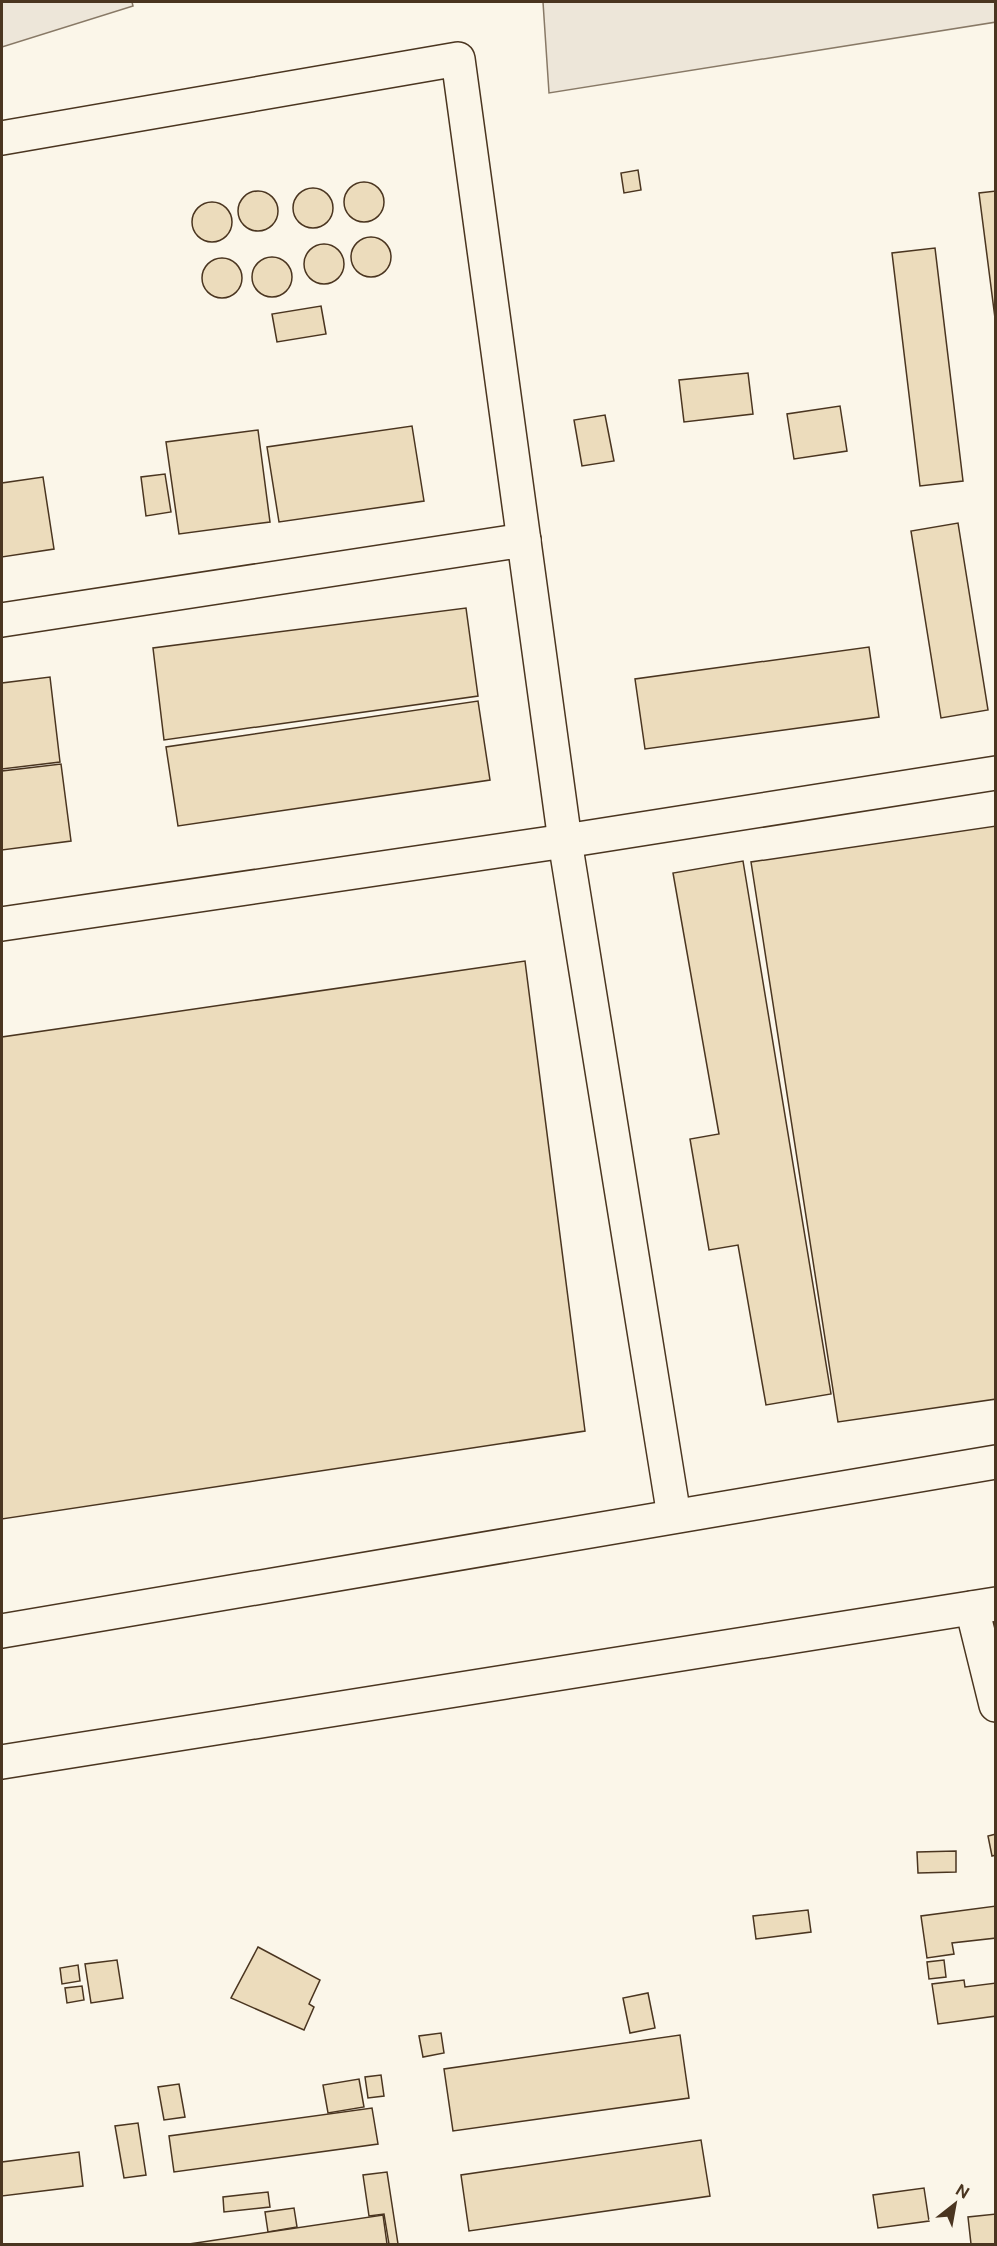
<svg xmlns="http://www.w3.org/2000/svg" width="997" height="2246" viewBox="0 0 997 2246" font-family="'Public Sans',sans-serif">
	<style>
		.green { fill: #ede6d9; stroke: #887966; stroke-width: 1.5 }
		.building { fill: #ecdcbc; stroke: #4a3520; stroke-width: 1.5 }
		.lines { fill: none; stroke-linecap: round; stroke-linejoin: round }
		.minor-casing { stroke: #4a3520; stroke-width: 36 }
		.major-casing { stroke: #4a3520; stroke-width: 36 }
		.minor { stroke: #fbf6e9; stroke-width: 33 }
		.major { stroke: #fbf6e9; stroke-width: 33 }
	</style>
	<rect width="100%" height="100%" fill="#fbf6e9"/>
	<!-- green -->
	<g class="green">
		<polygon points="2,2 132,2 133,6 2,47"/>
		<polygon points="543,2 995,2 996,22 549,93"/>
	</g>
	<!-- building -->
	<g class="building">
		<polygon points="638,170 641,190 624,193 621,173"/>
		<circle cx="364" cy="202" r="20"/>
		<circle cx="313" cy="208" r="20"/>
		<polygon points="996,191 996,326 979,193"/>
		<circle cx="258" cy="211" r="20"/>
		<circle cx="212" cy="222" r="20"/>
		<circle cx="371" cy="257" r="20"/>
		<circle cx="324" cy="264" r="20"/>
		<polygon points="935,248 963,481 920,486 892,253"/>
		<circle cx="272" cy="277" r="20"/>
		<circle cx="222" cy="278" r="20"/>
		<polygon points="321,306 326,334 277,342 272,314"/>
		<polygon points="748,373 753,414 684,422 679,380"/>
		<polygon points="840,406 847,451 794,459 787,414"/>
		<polygon points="605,415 614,461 582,466 574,420"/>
		<polygon points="412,426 424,501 279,522 267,447"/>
		<polygon points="258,430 270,522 179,534 166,442"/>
		<polygon points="165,474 171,512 146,516 141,477"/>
		<polygon points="43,477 54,549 2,557 2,483"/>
		<polygon points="958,523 988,710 941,718 911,531"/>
		<polygon points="466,608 478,696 164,740 153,648"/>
		<polygon points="869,647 879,717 645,749 635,679"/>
		<polygon points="50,677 60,762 2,769 2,683"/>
		<polygon points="478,701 490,780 178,826 166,747"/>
		<polygon points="61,764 71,841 2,850 2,771"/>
		<polygon points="996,826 996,1399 838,1422 751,862"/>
		<polygon points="743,861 831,1394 766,1405 738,1245 709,1250 690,1139 719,1134 673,873"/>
		<polygon points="525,961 585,1431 2,1519 2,1037"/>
		<polygon points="996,1834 996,1855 992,1856 988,1836"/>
		<polygon points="956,1851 956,1872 918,1873 917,1852"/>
		<polygon points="996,1906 996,1938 952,1943 954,1954 927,1958 921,1916"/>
		<polygon points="808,1910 811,1932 756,1939 753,1916"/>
		<polygon points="258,1947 320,1980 309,2004 314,2007 304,2030 231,1998"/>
		<polygon points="117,1960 123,1998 91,2003 85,1964"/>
		<polygon points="944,1960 946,1977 929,1979 927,1962"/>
		<polygon points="78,1965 80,1981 62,1984 60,1968"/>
		<polygon points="964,1980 965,1987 996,1983 996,2016 938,2024 932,1984"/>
		<polygon points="82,1986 84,2000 67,2003 65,1988"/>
		<polygon points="648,1993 655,2028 630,2033 623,1998"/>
		<polygon points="441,2033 444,2053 423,2057 419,2036"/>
		<polygon points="680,2035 689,2098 453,2131 444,2069"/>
		<polygon points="381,2075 384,2096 368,2098 365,2077"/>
		<polygon points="359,2079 364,2107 328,2113 323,2085"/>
		<polygon points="179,2084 185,2117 164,2120 158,2087"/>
		<polygon points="372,2108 378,2144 174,2172 169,2136"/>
		<polygon points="138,2123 146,2175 124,2178 115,2126"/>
		<polygon points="701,2140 710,2196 469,2231 461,2175"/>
		<polygon points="79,2152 83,2186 2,2196 2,2162"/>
		<polygon points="387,2172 398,2244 389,2244 384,2214 369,2216 363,2175"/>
		<polygon points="924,2188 929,2221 878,2228 873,2195"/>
		<polygon points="268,2192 270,2207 224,2212 223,2197"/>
		<polygon points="294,2208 297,2227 268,2232 265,2212"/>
		<polygon points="996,2214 996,2244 971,2244 968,2217"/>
		<polygon points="383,2215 387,2244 189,2244"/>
	</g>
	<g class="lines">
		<defs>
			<g id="minor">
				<polyline points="2,138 458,59 565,841 674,1516"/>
				<polyline points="2,620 524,540"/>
				<polyline points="2,924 565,841 996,773"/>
				<polyline points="972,1608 996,1705"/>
				<polyline points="2,1631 996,1462"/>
			</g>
			<polyline id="major" points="2,1762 996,1604"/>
		</defs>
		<!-- minor casing -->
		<use href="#minor" class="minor-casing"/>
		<!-- major casing -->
		<use href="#major" class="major-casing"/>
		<!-- minor -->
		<use href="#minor" class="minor"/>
		<!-- major -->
		<use href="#major" class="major"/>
	</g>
	<!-- border -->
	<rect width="997" height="2246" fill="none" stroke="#4a3520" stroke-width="6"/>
	<!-- north arrow -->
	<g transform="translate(955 2204) rotate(31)" stroke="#fbf6e9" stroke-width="4.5" paint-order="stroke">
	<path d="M0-4.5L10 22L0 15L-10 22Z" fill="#4a3520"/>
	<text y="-9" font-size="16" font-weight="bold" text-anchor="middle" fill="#4a3520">N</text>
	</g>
</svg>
